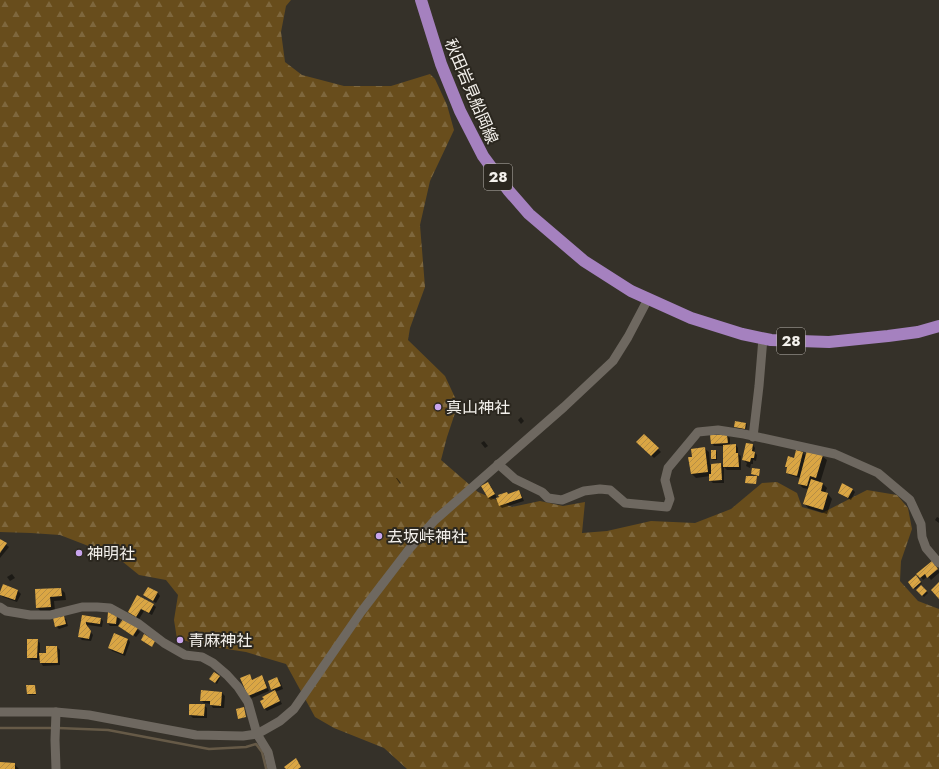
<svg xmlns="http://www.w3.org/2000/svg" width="939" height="769" viewBox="0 0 939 769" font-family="Jost,'Noto Sans JP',sans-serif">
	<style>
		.forest { fill: url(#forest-firs) }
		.shadow { fill: #0007 }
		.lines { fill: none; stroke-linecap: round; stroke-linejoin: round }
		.stream { stroke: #665a47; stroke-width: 2.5 }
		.building { fill: url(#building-hatch) }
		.minor { stroke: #6e6860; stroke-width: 9 }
		.major { stroke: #a581bf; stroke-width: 12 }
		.poi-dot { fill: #c9a5ee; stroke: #2b271f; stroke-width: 1.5 }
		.labels { text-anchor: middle; stroke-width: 4; stroke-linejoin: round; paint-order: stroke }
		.shield { fill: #2b271f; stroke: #b8b4ae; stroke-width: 1 }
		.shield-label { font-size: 15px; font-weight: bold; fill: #f4f1ec }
		.street-label { font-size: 16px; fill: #f4f1ec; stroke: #2b271f }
		.poi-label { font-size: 16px; fill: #f4f1ec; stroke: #2b271f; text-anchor: start }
	</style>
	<defs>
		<pattern id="forest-firs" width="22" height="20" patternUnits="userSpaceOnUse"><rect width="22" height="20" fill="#684d1c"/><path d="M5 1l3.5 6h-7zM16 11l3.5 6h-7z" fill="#7e673d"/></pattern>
		<pattern id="building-hatch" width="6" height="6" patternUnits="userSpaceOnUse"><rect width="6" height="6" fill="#daa644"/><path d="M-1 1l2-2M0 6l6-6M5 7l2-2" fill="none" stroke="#b68e45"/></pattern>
	</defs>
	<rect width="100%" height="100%" fill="#353129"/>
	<!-- forest -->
	<polygon class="forest" points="0,0 291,0 286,6 281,32 285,62 302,75 344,86 391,86 430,74 435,79 447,105 454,130 430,181 420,225 425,287 410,328 408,340 445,376 458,404 447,437 441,460 478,492 512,507 540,501 563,506 585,502 582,533 607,531 651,521 695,523 731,509 762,483 777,482 797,493 802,507 822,513 867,490 897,495 908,508 912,529 901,561 900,581 918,601 939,609 939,769 407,769 384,748 334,728 315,717 286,664 246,652 214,647 177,639 174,620 178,595 166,580 139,575 123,562 91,547 60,535 31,533 0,532"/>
	<!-- shadow -->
	<g class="shadow">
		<polygon points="437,406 440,406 441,407 441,410 438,410 437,409"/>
		<polygon points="521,417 524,421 521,424 518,420"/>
		<polygon points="746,423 747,425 746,430 736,428 735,427"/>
		<polygon points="644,435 661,452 654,458 638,442"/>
		<polygon points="727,436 730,438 730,446 736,445 738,448 738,454 741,456 741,470 727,470 724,467 724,446 714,446 712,443"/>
		<polygon points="484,441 488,446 485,448 481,443"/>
		<polygon points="753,445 755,448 754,452 757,455 756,461 753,460 753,464 751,464 750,468 746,466 747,463 743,460"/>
		<polygon points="704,448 709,452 710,465 721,464 724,467 724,483 713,483 710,480 710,476 696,478 692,474 693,458"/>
		<polygon points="716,451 717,452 717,460 713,460 712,459"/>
		<polygon points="803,453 806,456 822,456 827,460 820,483 823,484 827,488 825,493 828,494 832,499 827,514 808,508 804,503 809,489 803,488 799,484 800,478 790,475 787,473 788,469 786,467"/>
		<polygon points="396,478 397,478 401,483 400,484"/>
		<polygon points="488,483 491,486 497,498 518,491 521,494 524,501 502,508 500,506 497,497 491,500 488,498"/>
		<polygon points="852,489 855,492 851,500 842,495 839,493"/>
		<polygon points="937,517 939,518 939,523 935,520"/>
		<polygon points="379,534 383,537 381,539 378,536"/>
		<polygon points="0,540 9,547 0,558"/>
		<polygon points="934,565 939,571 939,573 931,580 928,576 923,580 921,577"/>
		<polygon points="12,574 15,578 10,581 7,577"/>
		<polygon points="916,577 922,583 915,589 909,582"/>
		<polygon points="3,586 18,591 21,594 17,602 3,597 0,594"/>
		<polygon points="921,586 928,593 924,597 917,590"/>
		<polygon points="148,588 158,593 160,596 156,603 144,595"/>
		<polygon points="61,589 65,593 66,600 54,601 55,611 41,612 37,607"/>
		<polygon points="153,605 156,607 152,615 144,611 139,619 132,615 130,612"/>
		<polygon points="108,613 120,618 119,626 110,626 108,623"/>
		<polygon points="83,616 101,619 103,621 102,627 88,625 88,628 93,635 91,641 82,640 79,637"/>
		<polygon points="63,617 66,619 68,626 59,629 56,626"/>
		<polygon points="122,628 137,629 140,632 136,637"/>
		<polygon points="182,637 185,641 180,644 178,640"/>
		<polygon points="128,639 130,642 125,656 112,651 109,648"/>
		<polygon points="37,640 40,643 40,654 47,654 57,647 60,650 60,665 43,666 41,663 41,660 31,660 28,657"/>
		<polygon points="249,675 253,680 261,677 264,679 269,691 252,698 249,695"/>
		<polygon points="219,677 220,678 217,684 211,680"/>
		<polygon points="277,678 280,681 283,689 275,692 277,694 282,704 267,711 265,709 275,692 272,689"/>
		<polygon points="35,686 36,687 36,695 29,695 28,694"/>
		<polygon points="202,692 222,693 225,696 224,708 213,708 211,705 211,704 204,703 201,700"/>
		<polygon points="190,705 204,705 207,708 207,718 193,718 190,715"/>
		<polygon points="0,763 14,764 19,769 0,769"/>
	</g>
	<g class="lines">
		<!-- stream -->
		<g class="stream">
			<polyline points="0,728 53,728"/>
			<polyline points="58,728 108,730 209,749 246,747 256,744 262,752 266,768 266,769"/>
		</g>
	</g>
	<!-- building -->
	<g class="building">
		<polygon points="735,421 746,423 745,429 734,427"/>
		<polygon points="644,434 659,448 651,456 636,442"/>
		<polygon points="710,435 727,435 728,443 711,444"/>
		<polygon points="746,443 753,444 752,451 755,452 754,458 751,458 750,462 742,460"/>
		<polygon points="736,444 736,453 738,453 739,467 723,467 723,445"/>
		<polygon points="705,447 708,472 691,474 688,457 692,457 691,449"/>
		<rect x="711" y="450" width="5" height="9"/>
		<polygon points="796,450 803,452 797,476 786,473 787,467 785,467 788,456 794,458"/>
		<polygon points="807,450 823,455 816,478 810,476 807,486 798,484"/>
		<polygon points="721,463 722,480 709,481 709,474 711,474 711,464"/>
		<polygon points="752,468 760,469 759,476 751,474"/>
		<polygon points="746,476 757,476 756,484 745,483"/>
		<polygon points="811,479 823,483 821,491 828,493 823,510 803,504"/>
		<polygon points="488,482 495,494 488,498 481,486"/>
		<polygon points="842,483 853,489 848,498 838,493"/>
		<polygon points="519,490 522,498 499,506 496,498 499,497 498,495 507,492 508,494"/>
		<polygon points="0,539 7,543 0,553"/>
		<polygon points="932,561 938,569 927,578 925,574 920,578 916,574"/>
		<polygon points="916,575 921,582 913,589 908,582"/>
		<polygon points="939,582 939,599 931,590"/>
		<polygon points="3,584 18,590 15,600 0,595 0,592"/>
		<polygon points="921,585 927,591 922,596 916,590"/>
		<polygon points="148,587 158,592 153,601 143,595"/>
		<polygon points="61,588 62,596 50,597 51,607 36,608 35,589"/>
		<polygon points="137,595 154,604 149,613 141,609 136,617 128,612"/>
		<polygon points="108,612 117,615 116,624 107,623"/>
		<polygon points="82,615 101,618 100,624 86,622 86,624 91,631 89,639 78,637"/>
		<polygon points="64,616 66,624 55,627 53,618"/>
		<polygon points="124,618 138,628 133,636 118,626"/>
		<polygon points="114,633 128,639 123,654 108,648"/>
		<polygon points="144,634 155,641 152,647 141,640"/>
		<polygon points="27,639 38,639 37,658 27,658"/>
		<polygon points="46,646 57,646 58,663 40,663 39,653 46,653"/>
		<polygon points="214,672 220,676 215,683 209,679"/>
		<polygon points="250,674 252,680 262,675 267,688 248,696 240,678"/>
		<polygon points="277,677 281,686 271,690 268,681"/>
		<polygon points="26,685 35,685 36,694 27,694"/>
		<polygon points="201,690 222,692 221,706 210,705 210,701 200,701"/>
		<polygon points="275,690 280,701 264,709 260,701 264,699 262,697"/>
		<polygon points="189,704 205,704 204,716 189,715"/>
		<polygon points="244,707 246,717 238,719 236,709"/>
		<polygon points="296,758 301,767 298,769 286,769 284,767"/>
		<polygon points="0,762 15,763 15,769 0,769"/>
	</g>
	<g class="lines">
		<!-- minor -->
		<g class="minor">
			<polyline points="753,437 759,386 763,338"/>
			<polyline points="498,464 515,479 542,492 548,498 562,500 584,491 600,489 610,490 625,503 667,507 670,499 665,480 668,468 698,432 718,430 744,434 835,454 878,473 910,500 921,524 922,537 926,548 939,563"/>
			<polyline points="0,607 6,611 30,615 50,615 82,607 97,607 110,608 139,624 164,643 185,655 202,657 213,663 227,675 238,687 248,702 257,734 268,752 272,769"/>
			<polyline points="0,712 56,712 89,715 196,735 243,736 257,734 266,729 280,721 294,709 361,612 410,548 435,520 564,407 613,361 628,337 648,299"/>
			<polyline points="56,769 55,740 56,712"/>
		</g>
		<!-- major -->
		<polyline class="major" points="421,0 441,64 460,111 483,156 508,190 529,214 584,261 631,291 691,318 742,334 771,340 829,342 888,336 918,332 939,326"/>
	</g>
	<!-- markers -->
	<g class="poi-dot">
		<circle cx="438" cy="407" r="4"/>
		<circle cx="379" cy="536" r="4"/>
		<circle cx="79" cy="553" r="4"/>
		<circle cx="180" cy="640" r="4"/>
	</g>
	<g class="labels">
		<!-- shield labels -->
		<g class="shield">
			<rect x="484" y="164" width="28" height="26" rx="3"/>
			<rect x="777" y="328" width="28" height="26" rx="3"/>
		</g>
		<g class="shield-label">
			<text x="498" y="182">28</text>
			<text x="791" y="346">28</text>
		</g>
		<!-- street labels -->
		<g class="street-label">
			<text transform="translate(472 91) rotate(67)" y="6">秋田岩見船岡線</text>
		</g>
		<!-- poi labels -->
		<g class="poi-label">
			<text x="446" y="413">真山神社</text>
			<text x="387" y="542">去坂峠神社</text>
			<text x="87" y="559">神明社</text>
			<text x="188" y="646">青麻神社</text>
		</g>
	</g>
</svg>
